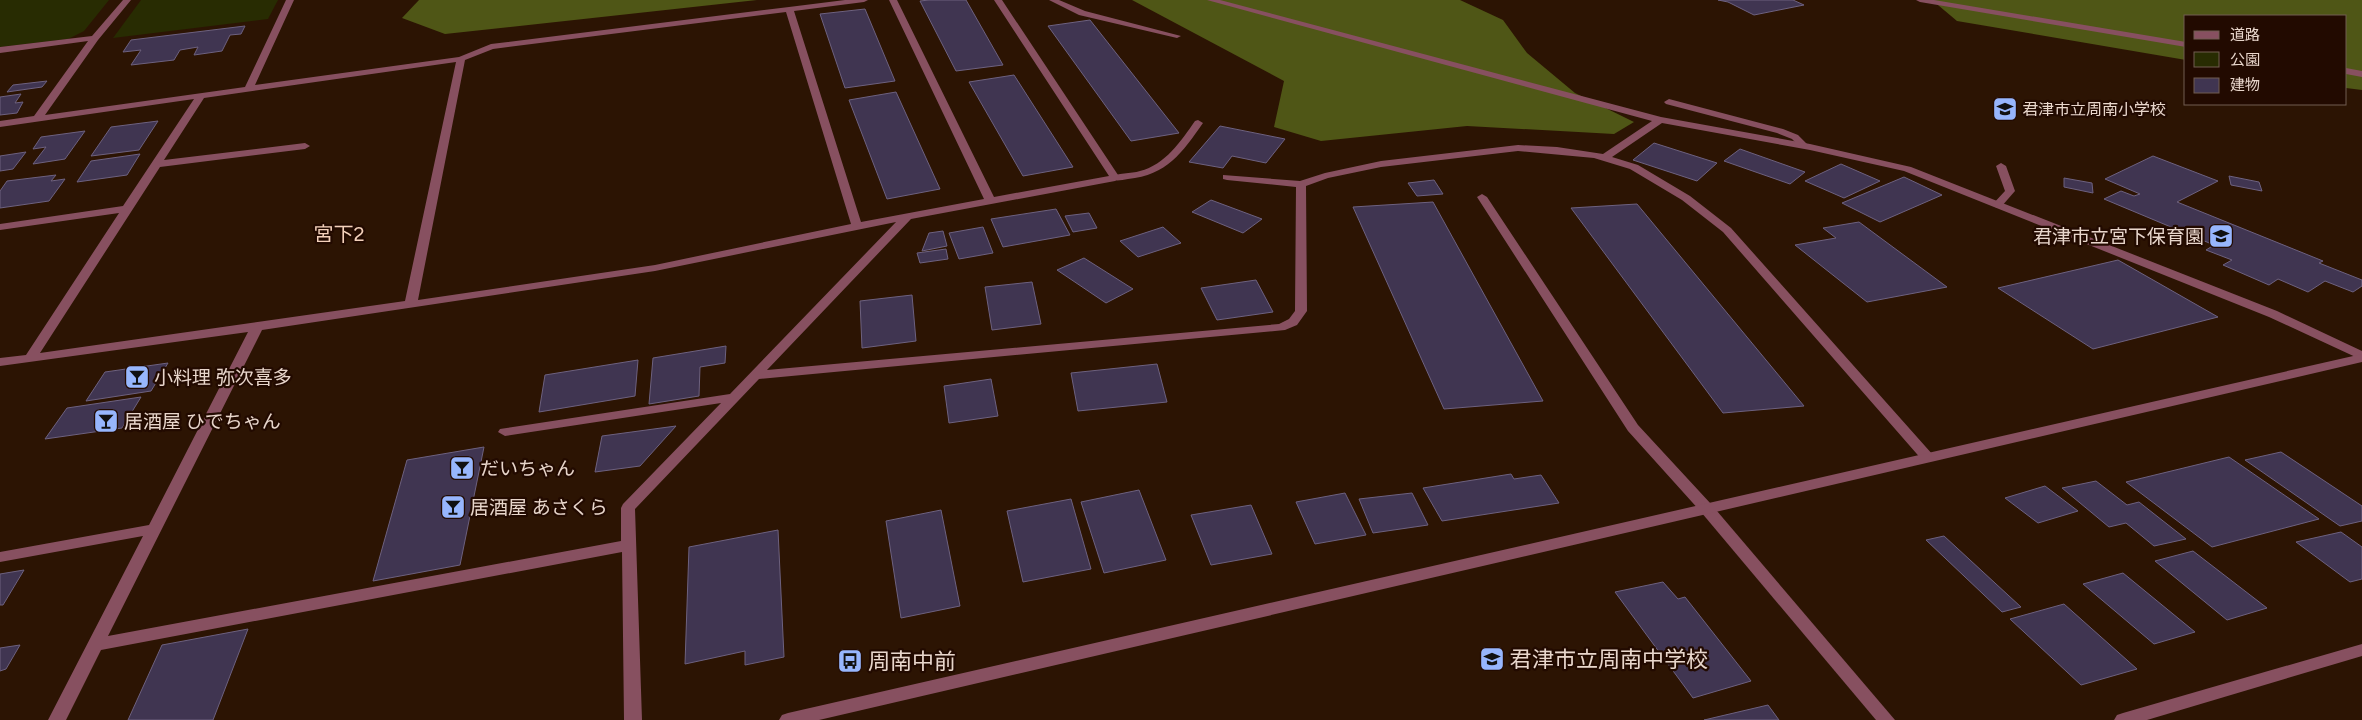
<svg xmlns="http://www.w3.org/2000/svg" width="2362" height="720" viewBox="0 0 2362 720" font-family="Figtree,'Noto Sans JP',sans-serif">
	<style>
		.green { fill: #282c02 }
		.forest { fill: #4f5616 }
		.building { fill: #403551; stroke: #6d617f }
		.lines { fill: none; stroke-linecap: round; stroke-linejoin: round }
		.service { fill: #875060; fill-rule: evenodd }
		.minor { fill: #875060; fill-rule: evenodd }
		.tertiary { fill: #875060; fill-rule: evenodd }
		.labels { text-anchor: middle; stroke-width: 4.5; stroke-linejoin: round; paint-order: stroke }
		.far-poi-label { font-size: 16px; fill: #e8d6cb; stroke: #220a00; text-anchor: start }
		.poi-label { font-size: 19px; fill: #e8d6cb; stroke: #220a00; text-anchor: start }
		.neighbourhood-label { font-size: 20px; fill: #f4d1bb; stroke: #220a00 }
		.near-poi-label { font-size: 22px; fill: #e8d6cb; stroke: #220a00; text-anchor: start }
	</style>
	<rect width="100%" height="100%" fill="#2c1403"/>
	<!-- green -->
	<g class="green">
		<polygon points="0,0 109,0 84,31 68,39 0,47"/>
		<polygon points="141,0 278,0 268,19 113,38"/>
	</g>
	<!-- forest -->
	<g class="forest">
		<polygon points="419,0 757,0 445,34 402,18"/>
		<polygon points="1132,0 1460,0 1503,20 1527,53 1575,93 1634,122 1614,134 1467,126 1321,141 1274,127 1284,81"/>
		<polygon points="1932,0 2362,0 2362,90 2346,88 2346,16 2186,16 2186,60 1957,21"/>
	</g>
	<!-- building -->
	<g class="building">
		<polygon points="929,0 966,0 1003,65 956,71 920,1"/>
		<polygon points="1718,0 1793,0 1804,5 1754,15 1728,2"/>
		<polygon points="865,9 895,81 845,88 820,14"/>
		<polygon points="1090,20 1179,133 1131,141 1048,26"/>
		<polygon points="245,26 241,34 230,35 222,51 194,55 198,47 180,50 174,60 131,65 141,50 123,52 131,40"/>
		<polygon points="1014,75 1073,167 1023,176 969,82"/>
		<polygon points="47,81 42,87 7,92 13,85"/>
		<polygon points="896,92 940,189 887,199 849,100"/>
		<polygon points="21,94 15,103 23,102 17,113 0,115 0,97"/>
		<polygon points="158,121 139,150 91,156 111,127"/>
		<polygon points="1220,126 1285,139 1266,163 1232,156 1223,168 1189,162"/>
		<polygon points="85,131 65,159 33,164 46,147 33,149 41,137"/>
		<polygon points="1654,143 1717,163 1697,181 1633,160"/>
		<polygon points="1740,149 1805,172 1790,184 1724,161"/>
		<polygon points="26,152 13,169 0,171 0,156"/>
		<polygon points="140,154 127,175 77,182 91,161"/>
		<polygon points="2153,156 2218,181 2177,202 2323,261 2319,263 2362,280 2362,286 2353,292 2325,281 2308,292 2278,279 2269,285 2223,265 2232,260 2206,250 2214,245 2104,199 2121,191 2134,196 2140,194 2105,179"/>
		<polygon points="1841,164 1880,181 1844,198 1805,181"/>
		<polygon points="56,175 51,181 65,179 49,201 0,208 0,191 7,181"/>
		<polygon points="2229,176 2259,182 2262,191 2231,185"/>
		<polygon points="1904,177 1942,195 1880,222 1842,203"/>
		<polygon points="2064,178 2092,183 2093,193 2064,187"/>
		<polygon points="1434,180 1443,194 1417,196 1408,183"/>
		<polygon points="1211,200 1262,219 1243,233 1192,212"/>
		<polygon points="1433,202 1543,401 1444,409 1353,207"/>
		<polygon points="1637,204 1804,406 1723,413 1571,208"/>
		<polygon points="1056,209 1070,235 1003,247 991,219"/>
		<polygon points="1089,213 1097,228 1073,232 1065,216"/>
		<polygon points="1859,222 1947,287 1867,302 1795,245 1836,238 1823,228"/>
		<polygon points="983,227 993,253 959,259 949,233"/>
		<polygon points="1163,227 1181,243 1138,257 1120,241"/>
		<polygon points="943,231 947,246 922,251 929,233"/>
		<polygon points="946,249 948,259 920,263 917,253"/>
		<polygon points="1084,258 1133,289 1106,303 1057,270"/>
		<polygon points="2118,260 2218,317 2093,349 1998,288"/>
		<polygon points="1256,280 1273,312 1217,320 1201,288"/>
		<polygon points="1032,282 1041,324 992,330 985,287"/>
		<polygon points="912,295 916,341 862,348 860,301"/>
		<polygon points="726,346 725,363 700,367 699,396 649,404 653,358"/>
		<polygon points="638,360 635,396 539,412 545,375"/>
		<polygon points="168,363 151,391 86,401 105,372"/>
		<polygon points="1157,364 1167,402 1078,411 1071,373"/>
		<polygon points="991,379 998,416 949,423 944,386"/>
		<polygon points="141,397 122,428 45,439 67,408"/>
		<polygon points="676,426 640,466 595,472 602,436"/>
		<polygon points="484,447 460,565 373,581 407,460"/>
		<polygon points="2281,452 2362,506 2362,521 2340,526 2245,460"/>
		<polygon points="2229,457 2319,519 2212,547 2126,482"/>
		<polygon points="1511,474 1514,479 1541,475 1559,503 1442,521 1423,488"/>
		<polygon points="2096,481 2127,505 2139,502 2186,539 2154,546 2126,523 2109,527 2062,488"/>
		<polygon points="2045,486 2078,511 2038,523 2005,498"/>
		<polygon points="1139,490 1166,560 1104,573 1081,502"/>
		<polygon points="1345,493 1366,535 1315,544 1296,502"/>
		<polygon points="1412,493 1428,525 1373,533 1359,499"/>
		<polygon points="1071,499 1091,569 1023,582 1007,511"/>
		<polygon points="1251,505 1272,554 1211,565 1191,515"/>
		<polygon points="941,510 960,606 901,618 886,521"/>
		<polygon points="778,530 784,657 745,665 745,651 685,664 689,547"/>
		<polygon points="2341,532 2362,547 2362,579 2350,582 2296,542"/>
		<polygon points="1944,536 2021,607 2002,612 1926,540"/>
		<polygon points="2193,551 2267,608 2227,620 2155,561"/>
		<polygon points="24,570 3,605 0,605 0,574"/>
		<polygon points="2123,573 2195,632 2154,644 2083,584"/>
		<polygon points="1663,582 1678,599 1685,597 1751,681 1693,698 1615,592"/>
		<polygon points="2064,604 2137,669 2081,685 2010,619"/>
		<polygon points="248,629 213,720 128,720 162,645"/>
		<polygon points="20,645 6,669 0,671 0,648"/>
		<polygon points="1768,705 1779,720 1704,720"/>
	</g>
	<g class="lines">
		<!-- service -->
		<g class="service">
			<polygon points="1049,0 1059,0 1085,11 1181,36 1177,38 1079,15"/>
			<polygon points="1669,99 1783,129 1798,135 1809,146 1807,148 1801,148 1792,139 1777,133 1666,104 1664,102"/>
			<path d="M1198,120L1203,123C1182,153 1167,175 1128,179C1121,180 1115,182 1110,178C1117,172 1131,174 1140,171C1165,165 1181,141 1195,121Z"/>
			<polygon points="2001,163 2006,166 2015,191 2001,207 1997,208 1992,205 2005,191 1996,166"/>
			<polygon points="1482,194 1487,197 1638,425 1711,504 1713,508 1711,512 1701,512 1628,431 1477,197"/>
		</g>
		<!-- minor -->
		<g class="minor">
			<path d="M123,0H131L98,40L45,115L245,87L286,0H294L255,85L459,57L491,44L789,7L845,0H868L864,2L794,11L861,222L984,199L889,0H897L994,197L1109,176L994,0H1002L1120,178L1115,181L911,219L767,370L1279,324L1289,319L1295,311L1296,187L1227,180L1223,179V175L1300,181L1325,173L1381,161L1518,145L1557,147L1603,154L1652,121L1207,0H1220L1661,117L1810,144L1911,167L2277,311L2362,351V360L2269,317L1904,171L1810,150L1662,123L1612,157L1638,165L1690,196L1731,228L1933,455L1935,458L1933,461H1923L1723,232L1682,200L1630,169L1594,158L1518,151L1381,167L1328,178L1306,186L1307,311L1297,325L1285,330L759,379L635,509L642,720H624L622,552L101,650L66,720H48L143,536L0,562V552L149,525L248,332L0,366V358L26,355L119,213L0,230V224L123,206L194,99L0,127V121L34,116L88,41L0,53V47L92,36ZM786,12L851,224L655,265L418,300L465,60L493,49ZM456,62L405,301L40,353L160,167L305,149L310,146L305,143L164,160L204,98ZM896,222L730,394L500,429L498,432L505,436L721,403L623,504L621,508V541L108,636L262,330L655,271Z"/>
			<polygon points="1916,0 1934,0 2186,42 2186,47 1920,2"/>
			<polygon points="2346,68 2362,71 2362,77 2346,74"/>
			<polygon points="1706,503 1711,504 1895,720 1876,720 1701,512 1699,508 1701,504"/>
			<polygon points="2362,644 2362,656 2147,720 2114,720 2117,715 2123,713"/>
		</g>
		<!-- tertiary -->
		<polygon class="tertiary" points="2362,354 2362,362 819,720 779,720 782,715 788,713"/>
	</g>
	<!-- icons -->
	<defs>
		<symbol id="school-square" viewBox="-11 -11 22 22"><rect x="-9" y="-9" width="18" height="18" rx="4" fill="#97b6fd" stroke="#220a00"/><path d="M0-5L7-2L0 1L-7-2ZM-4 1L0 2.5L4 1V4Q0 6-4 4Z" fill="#111"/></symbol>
		<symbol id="bar-square" viewBox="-11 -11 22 22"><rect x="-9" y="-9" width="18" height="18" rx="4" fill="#97b6fd" stroke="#220a00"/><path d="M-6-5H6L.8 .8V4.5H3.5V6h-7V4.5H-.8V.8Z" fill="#111"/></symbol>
		<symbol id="bus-square" viewBox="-11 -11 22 22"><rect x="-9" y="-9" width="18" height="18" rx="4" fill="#97b6fd" stroke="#220a00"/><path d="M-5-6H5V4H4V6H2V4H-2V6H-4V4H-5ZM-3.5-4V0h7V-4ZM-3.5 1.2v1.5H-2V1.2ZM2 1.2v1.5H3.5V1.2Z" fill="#111"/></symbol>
	</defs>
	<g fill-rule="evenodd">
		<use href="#school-square" x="1991" y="95" width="28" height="28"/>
		<use href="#school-square" x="2207" y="222" width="28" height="28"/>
		<use href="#bar-square" x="123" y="363" width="28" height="28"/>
		<use href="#bar-square" x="92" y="407" width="28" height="28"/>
		<use href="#bar-square" x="448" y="454" width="28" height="28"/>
		<use href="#bar-square" x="439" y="493" width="28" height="28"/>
		<use href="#school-square" x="1478" y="645" width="28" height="28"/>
		<use href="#bus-square" x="836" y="647" width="28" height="28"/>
	</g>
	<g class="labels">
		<!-- far-poi labels -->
		<g class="far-poi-label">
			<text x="2022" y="115">君津市立周南小学校</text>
		</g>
		<!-- poi labels -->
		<g class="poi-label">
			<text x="2204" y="243" text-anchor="end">君津市立宮下保育園</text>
			<text x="154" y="384">小料理 弥次喜多</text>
			<text x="124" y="428">居酒屋 ひでちゃん</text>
			<text x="480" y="475">だいちゃん</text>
			<text x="470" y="514">居酒屋 あさくら</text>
		</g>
		<!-- neighbourhood labels -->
		<g class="neighbourhood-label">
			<text x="339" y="241">宮下2</text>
		</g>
		<!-- near-poi labels -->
		<g class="near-poi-label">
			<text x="1510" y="667">君津市立周南中学校</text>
			<text x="868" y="669">周南中前</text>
		</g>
	</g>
	<!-- legend -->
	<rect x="2184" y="15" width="162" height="90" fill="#220a00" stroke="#715c51"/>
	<rect x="2194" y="31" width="25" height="8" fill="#875060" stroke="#715c51"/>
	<text x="2230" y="40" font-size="15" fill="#e8d6cb">道路</text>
	<rect x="2194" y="52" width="25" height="15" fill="#282c02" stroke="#715c51"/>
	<text x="2230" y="65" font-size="15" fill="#e8d6cb">公園</text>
	<rect x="2194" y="78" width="25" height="15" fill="#403551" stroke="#715c51"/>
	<text x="2230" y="90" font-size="15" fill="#e8d6cb">建物</text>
</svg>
